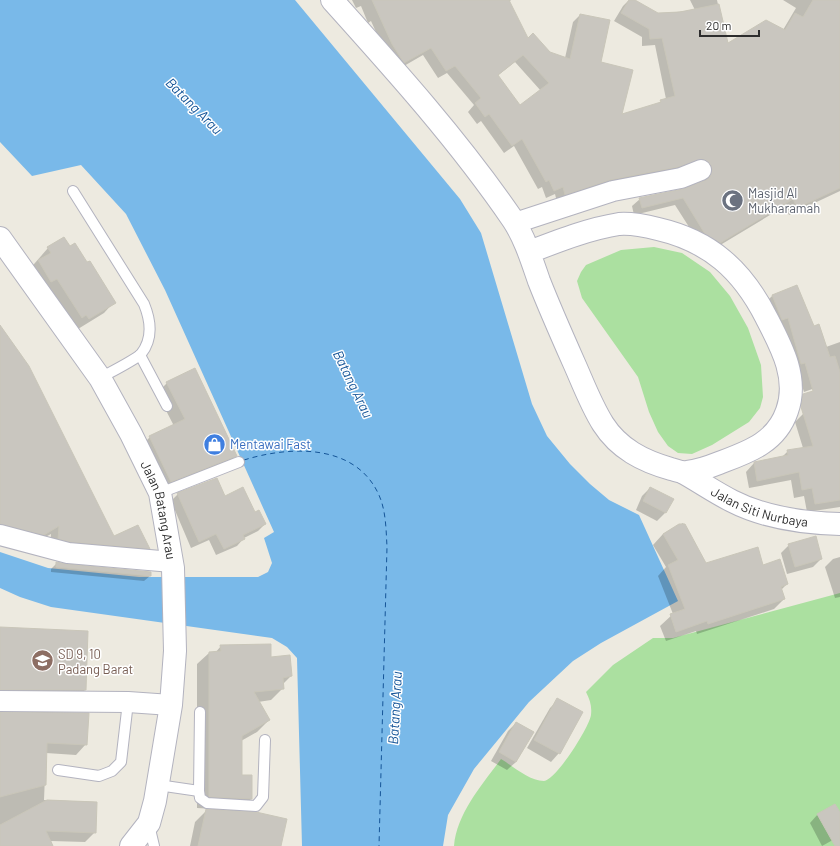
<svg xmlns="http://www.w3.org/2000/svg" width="840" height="846" viewBox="0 0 840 846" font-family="Barlow,sans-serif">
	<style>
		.green { fill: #abe0a0 }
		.water { fill: #79b9e9 }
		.shadow { fill: #0003; fill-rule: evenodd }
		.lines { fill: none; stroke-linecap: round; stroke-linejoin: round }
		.ferry { stroke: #155598; stroke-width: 1; stroke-dasharray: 5 4; stroke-linecap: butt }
		.building { fill: #c9c6bf; stroke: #c9c6b9; fill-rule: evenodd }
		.lane-casing { stroke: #b3b3bf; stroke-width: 12 }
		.street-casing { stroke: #b3b3bf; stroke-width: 22 }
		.secondary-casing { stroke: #b3b3bf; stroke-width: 24 }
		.lane { stroke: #fff; stroke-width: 10 }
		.street { stroke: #fff; stroke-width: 20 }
		.secondary { stroke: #fff; stroke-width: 22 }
		.labels { text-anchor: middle; stroke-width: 3; stroke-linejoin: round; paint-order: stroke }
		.worship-label { font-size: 13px; fill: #5b616d; stroke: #fff; text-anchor: start }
		.shop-label { font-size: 13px; fill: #366cbe; stroke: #fff; text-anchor: start }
		.street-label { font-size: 13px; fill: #2d2d2d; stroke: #fff }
		.education-label { font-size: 13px; fill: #785e54; stroke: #fff; text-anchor: start }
		.water-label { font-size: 14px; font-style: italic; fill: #155598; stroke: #fff }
	</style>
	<rect width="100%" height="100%" fill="#edeae0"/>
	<!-- green -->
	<g class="green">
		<polygon points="654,247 682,253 710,272 730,296 748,328 761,365 763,397 760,408 749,422 712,445 692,454 678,453 668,446 658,432 649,412 638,377 582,298 577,281 581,272 586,265 621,250"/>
		<path d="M840,593V846H454C457,813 482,785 501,759C513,766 529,781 544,781C556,780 589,728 591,715C592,706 590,700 586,692L613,665L653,638H673Z"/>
	</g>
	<!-- water -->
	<polygon class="water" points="0,0 295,0 460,199 481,233 532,404 547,436 570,464 590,484 609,500 639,515 678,601 601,643 573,661 529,702 474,769 448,815 443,846 302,846 297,658 287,647 272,638 51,607 20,597 0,588 0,552 48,568 139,577 258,577 268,572 272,563 264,538 274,532 165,290 126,214 81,165 32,176 0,142"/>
	<!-- shadow -->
	<g class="shadow">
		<path d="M352,0H511L509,2L527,39L557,83L565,58L573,22L580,15L620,115L657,104L666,99L655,45L642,46V37L614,21L623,6L629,0H633L658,14L695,10L690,0H717L727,45L783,30L796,8L783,0H840V191L789,215L785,206L712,250L698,241L675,205L634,215L632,206L640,199L683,190L704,182V173L557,202L555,194L546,198L542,187L538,189L514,146L504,153L481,121L477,124L468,112L474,105L447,73L438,78L423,55L397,70L385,52L371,21L368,23L361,6L356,8ZM515,62L541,91L520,106L497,76Z"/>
		<polygon points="69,247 114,302 104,313 78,329 28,271 48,248"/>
		<polygon points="773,295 813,327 826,347 840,342 840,379 804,392 797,370 765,303"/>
		<polygon points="0,327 113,538 148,548 140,557 50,547 51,534 34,543 0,534"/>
		<polygon points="167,383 236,456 226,465 161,491 140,447 150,437 174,426 157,393"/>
		<polygon points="840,403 840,507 807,512 804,496 794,498 791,480 749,488 746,472 754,463 781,458 788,451 803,448 795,422 803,414"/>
		<polygon points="650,488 672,499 665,513 657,521 636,510 642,496"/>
		<polygon points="178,494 225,497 255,514 265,524 258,531 244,538 237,546 216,555 209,540 191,548 171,501"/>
		<polygon points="683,523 705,564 763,566 787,584 781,590 784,599 774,609 697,634 696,631 666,641 660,626 673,614 658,576 666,567 653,545 663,534"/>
		<polygon points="789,545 821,559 813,567 787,574 781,553"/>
		<polygon points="840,557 840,597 835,598 825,567 833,559"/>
		<polygon points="57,563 150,576 144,581 51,572 51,569"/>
		<polygon points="0,628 85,690 75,700 0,699"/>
		<polygon points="221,646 270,659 291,676 283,684 283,688 271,700 258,702 269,720 257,732 241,741 241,776 251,799 238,812 280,846 190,846 195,822 207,810 231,812 232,810 197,808 197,664 209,653 215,653"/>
		<polygon points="558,700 582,713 559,753 551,762 527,748 550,708"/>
		<polygon points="0,714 86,744 76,755 46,753 44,800 96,802 95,832 85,842 51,841 53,846 0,846"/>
		<polygon points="516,723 532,733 516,762 507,770 491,761 508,731"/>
		<polygon points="818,814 840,815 840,836 822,846 810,823"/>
	</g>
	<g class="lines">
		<!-- ferry -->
		<path class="ferry" d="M244,460C289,446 354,443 378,493C386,509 386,529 387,547L379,846"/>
	</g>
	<!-- building -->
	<g class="building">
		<path d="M372,0H509L528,38L533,33L550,52L570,59L580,14L610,20L601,62L633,70L622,114L661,102L660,100L675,96L662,38L650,39L649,29L621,13L629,0H635L658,13L680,12L719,4L728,43L766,20L785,30L795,13L803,17L813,0H840V188L797,208L793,199L720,243L705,234L683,198L642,208L639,198L683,189L706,180L710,177L712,171L711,165L703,159L678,167L610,180L565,195L563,187L554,191L549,180L546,182L522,139L512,146L489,114L485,117L475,103L481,98L455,66L446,71L431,48L404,63L392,44ZM523,55L549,83L520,105L498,75Z"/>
		<polygon points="64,237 70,246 75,243 87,262 90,261 116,303 89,319 86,315 82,318 57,279 51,282 38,260 51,253 47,247"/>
		<polygon points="797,285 814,326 819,324 830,357 835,356 840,372 840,500 815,504 812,488 802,490 799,472 757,481 754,462 788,455 787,450 813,446 801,407 803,394 813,391 805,363 801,364 788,318 782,320 772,295"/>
		<polygon points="0,325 29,366 114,536 138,525 150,549 70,542 58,539 59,526 44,535 0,524"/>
		<polygon points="195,368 237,456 171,482 149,436 185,419 166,382"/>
		<polygon points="217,478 225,496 243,487 255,512 259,510 266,524 243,535 245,539 224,549 216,534 199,542 177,493"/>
		<polygon points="650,487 674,499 666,513 643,501"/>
		<polygon points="679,524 685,524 706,563 758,547 763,565 780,559 788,584 781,587 785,599 708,624 707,621 676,632 670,614 685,609 668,565 678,560 663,534"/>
		<polygon points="816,536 822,559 795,567 788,544"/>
		<polygon points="56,562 67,564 151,572 151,576 56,567"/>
		<polygon points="0,627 88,631 86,690 0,690"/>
		<polygon points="271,644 271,657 290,655 292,676 283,678 284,689 254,692 270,720 242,736 242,775 252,775 252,799 209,797 209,652 221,651 220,645"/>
		<polygon points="557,698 583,712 560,754 534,740"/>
		<polygon points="0,712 89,713 87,745 47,743 46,785 0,797"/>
		<polygon points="516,722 534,732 516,762 499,752"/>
		<polygon points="47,800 97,802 96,833 46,831 53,846 0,846 0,825"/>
		<polygon points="835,804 840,812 840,846 835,846 817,814"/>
		<polygon points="206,809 256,812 287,819 281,846 198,846"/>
	</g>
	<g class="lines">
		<defs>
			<g id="lane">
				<path d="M73,191L144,304C151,321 153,339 141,354C135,360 109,373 100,378"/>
				<polyline points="140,355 167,406"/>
				<polyline points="160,493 239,462"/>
				<polyline points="200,712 199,791 200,798 207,803 256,806 263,797 265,740"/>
				<polyline points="58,770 99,776 112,771 121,762 128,702"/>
				<polyline points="158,785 199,791"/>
				<polyline points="149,825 154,846"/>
			</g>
			<g id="street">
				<polyline points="515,223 613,191 681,178 701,170"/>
				<polyline points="0,535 68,553 172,562"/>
				<polyline points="0,701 128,702 171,705"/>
			</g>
			<g id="secondary">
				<path d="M332,0C395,70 459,141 513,220C525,238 532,261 539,281C550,309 562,336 574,363C583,383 591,405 603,424C619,449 643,461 671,469C676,470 681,473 687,472C697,471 709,467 719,463C748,452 776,443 787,411C799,378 781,346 766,317C742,270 710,241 658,229C646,226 631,223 619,224C588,229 558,241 529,252"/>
				<path id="s1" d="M0,238L100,378L131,434L160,493L173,568L175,651L171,705L155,801L149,823L131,846"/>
				<path id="s2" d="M684,473C700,482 716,493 732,501C765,518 804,523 840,524"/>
			</g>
		</defs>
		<!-- lane casing -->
		<use href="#lane" class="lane-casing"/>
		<!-- street casing -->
		<use href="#street" class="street-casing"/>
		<!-- secondary casing -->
		<use href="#secondary" class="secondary-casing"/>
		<!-- lane -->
		<use href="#lane" class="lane"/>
		<!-- street -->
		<use href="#street" class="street"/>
		<!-- secondary -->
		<use href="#secondary" class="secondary"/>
	</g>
	<!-- icons -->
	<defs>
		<symbol id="mosque-disc" viewBox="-11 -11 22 22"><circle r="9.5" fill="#6b7280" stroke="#fff"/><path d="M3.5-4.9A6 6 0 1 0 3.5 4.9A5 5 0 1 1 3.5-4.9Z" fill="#fff"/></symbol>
		<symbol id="shop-disc" viewBox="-11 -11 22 22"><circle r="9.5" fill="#3f7fe0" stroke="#fff"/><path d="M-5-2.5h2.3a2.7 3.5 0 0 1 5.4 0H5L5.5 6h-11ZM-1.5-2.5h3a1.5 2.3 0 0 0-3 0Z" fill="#fff"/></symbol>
		<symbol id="school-disc" viewBox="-11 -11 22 22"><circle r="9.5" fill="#8d6e63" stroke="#fff"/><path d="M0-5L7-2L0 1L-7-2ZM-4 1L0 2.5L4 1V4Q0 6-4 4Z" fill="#fff"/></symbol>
	</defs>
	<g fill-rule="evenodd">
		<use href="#mosque-disc" x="720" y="188" width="25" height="25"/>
		<use href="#shop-disc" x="202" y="432" width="25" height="25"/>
		<use href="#school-disc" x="30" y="648" width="25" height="25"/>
	</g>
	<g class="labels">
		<!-- worship labels -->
		<g class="worship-label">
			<text x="748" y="198">Masjid Al<tspan x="748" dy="15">Mukharamah</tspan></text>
		</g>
		<!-- shop labels -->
		<g class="shop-label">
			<text x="230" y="449">Mentawai Fast</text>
		</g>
		<!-- street labels -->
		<g class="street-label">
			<text dy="5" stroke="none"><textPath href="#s2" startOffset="84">Jalan Siti Nurbaya</textPath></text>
			<text dy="5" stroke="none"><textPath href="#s1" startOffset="318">Jalan Batang Arau</textPath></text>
		</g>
		<!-- education labels -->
		<g class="education-label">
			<text x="58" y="659">SD 9, 10<tspan x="58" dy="15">Padang Barat</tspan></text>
		</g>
		<!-- water labels -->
		<g class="water-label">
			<text transform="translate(194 106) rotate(45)" y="5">Batang Arau</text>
			<text transform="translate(353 384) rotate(64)" y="5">Batang Arau</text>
			<text transform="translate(395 708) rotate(-87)" y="5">Batang Arau</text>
		</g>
	</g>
	<!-- scale -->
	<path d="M700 30v6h59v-6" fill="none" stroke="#2d2d2d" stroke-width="2"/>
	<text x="706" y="30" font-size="12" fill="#2d2d2d" stroke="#ffffff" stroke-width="3" paint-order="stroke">20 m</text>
</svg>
